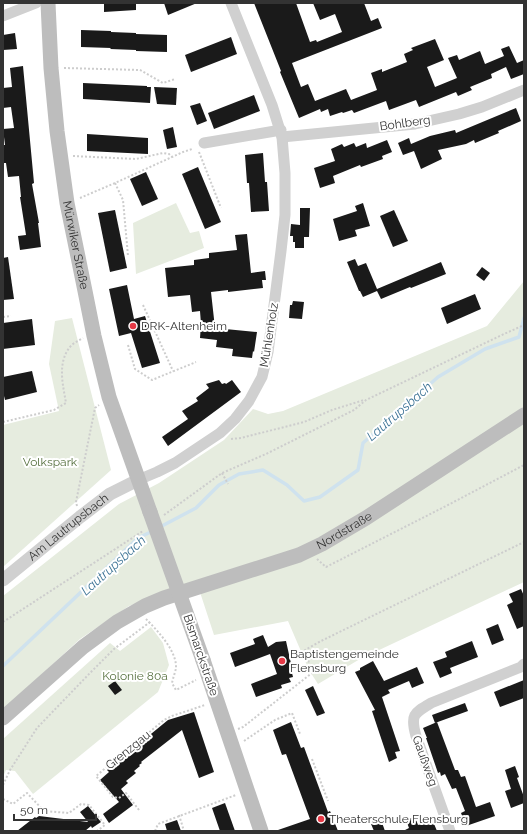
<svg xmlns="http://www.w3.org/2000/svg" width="527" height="834" viewBox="0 0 527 834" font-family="Raleway,sans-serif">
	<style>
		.green { fill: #e6ecdf }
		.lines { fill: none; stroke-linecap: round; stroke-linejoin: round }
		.stream { stroke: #cfe2ee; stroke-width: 3.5 }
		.building { fill: #1a1a1a }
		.path { stroke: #cdcdcd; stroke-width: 2; stroke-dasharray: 2 2; stroke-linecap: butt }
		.minor { stroke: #d0d0d0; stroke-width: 11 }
		.tertiary { stroke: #d0d0d0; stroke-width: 13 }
		.secondary { stroke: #bdbdbd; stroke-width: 15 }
		.secondary-bridge { stroke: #bdbdbd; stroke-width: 15 }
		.poi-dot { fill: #e63946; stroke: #fff; stroke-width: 1.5 }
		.labels { text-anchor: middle; stroke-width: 4; stroke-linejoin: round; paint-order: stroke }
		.street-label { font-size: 12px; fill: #333; stroke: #fff }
		.poi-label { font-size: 12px; fill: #333; stroke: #fff; text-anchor: start }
		.park-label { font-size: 12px; fill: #56703f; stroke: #fff }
		.water-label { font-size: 13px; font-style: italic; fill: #3f7597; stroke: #fff }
	</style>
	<rect width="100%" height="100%" fill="#fff"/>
	<!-- green -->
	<g class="green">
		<polygon points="176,203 190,233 199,231 204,248 136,274 133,223"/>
		<polygon points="524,281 524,582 360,659 318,684 309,670 288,621 214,635 197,583 129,606 80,639 3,710 3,596 119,504 159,483 224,440 253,409 268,414 283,411 487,326"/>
		<polygon points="72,318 111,470 3,567 3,425 59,411 49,364 55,321"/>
		<polygon points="151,627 163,643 169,665 158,692 33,794 15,771 6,770 3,777 3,739 110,643 120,651"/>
	</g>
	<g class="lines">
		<!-- stream -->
		<g class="stream">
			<polyline points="160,527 196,508 219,485 239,474 263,470 287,485 304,501 320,497 358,470 363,443 438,377 485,349 519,337 524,318"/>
			<polyline points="3,666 138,538 153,531"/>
		</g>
	</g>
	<!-- building -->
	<g class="building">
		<polygon points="104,3 136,3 136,10 104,12"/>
		<polygon points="164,3 197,3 168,15"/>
		<polygon points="254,3 296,3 310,42 316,40 317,42 342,32 335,14 320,20 313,3 364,3 371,21 378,18 382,28 292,63 301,87 308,84 315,101 346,89 351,100 377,90 371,73 382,69 382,72 407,62 404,54 413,50 411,48 435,39 444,60 427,67 435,87 457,78 448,58 457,55 459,60 480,51 485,64 504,56 501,49 509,46 517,63 524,60 524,74 511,79 506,67 491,74 492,78 470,87 472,90 458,96 456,92 419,107 416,100 389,110 386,101 354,113 352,110 343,113 342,112 330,116 328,109 321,112 320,109 299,118 280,72 281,71"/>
		<polygon points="81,30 111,31 111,32 136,33 136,34 167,35 167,52 136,51 136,50 110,49 111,48 81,47"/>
		<polygon points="15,33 17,49 3,50 3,35"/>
		<polygon points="231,37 237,54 191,72 185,55"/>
		<polygon points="23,66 34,183 32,184 39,223 38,223 41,247 20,250 18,236 26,235 20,197 21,197 19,176 8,177 6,163 3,163 3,145 5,145 3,129 14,128 11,107 3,108 3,88 12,87 10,68"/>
		<polygon points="83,83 147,86 147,87 151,87 150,103 83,99"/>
		<polygon points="154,87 177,88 176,105 157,104"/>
		<polygon points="254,95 260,111 214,129 208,113"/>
		<polygon points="200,103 207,121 197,125 190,106"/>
		<polygon points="516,108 521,121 498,131 499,133 475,143 474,140 466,144 438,150 442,159 421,169 414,151 403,155 398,143 409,138 411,144 430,136 455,130 456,133"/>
		<polygon points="173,127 177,147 167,149 163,130"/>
		<polygon points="87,134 148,138 148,154 87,151"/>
		<polygon points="387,140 392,152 382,156 383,159 361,167 360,165 333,176 335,183 320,188 314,168 335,161 331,149 342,144 344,147 354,143 356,147 366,143 367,148"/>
		<polygon points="263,153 265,182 267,182 269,211 251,212 249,183 247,183 245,155"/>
		<polygon points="198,167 221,222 205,229 182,174"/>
		<polygon points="146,172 158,199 142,206 130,179"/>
		<polygon points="363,203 370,226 355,230 357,236 339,241 333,219 357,211 355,206"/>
		<polygon points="300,208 310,208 309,237 304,237 304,248 295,248 295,242 293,242 293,236 290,236 291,224 300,225"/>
		<polygon points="115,210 127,268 110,272 98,213"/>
		<polygon points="394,210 408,241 393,247 380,216"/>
		<polygon points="247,234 251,273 265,271 266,280 262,280 263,288 228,292 228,290 211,292 215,328 257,332 254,352 253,351 252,358 232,356 233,349 216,347 217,340 200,338 201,324 200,311 192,312 190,295 168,297 165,268 194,265 194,260 209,258 209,253 237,250 235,235"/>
		<polygon points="8,257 14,299 3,300 3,258"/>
		<polygon points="355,259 358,266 366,263 377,289 441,262 446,274 411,288 410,287 381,299 377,291 363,297 360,291 359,291 347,262"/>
		<polygon points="482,267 490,273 484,281 476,275"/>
		<polygon points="127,285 134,319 145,316 160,363 142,368 131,333 119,336 109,289"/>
		<polygon points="475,294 481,309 447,324 441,308"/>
		<polygon points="293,301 304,302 302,319 289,318 290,305 292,305"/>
		<polygon points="32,319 35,345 3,349 3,323"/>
		<polygon points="32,371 37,392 5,400 3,392 3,377"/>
		<polygon points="219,380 222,384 225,383 226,384 232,380 241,392 168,446 162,437 188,419 182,411 198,401 196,398 209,388 206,384"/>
		<polygon points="521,589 524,596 524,626 517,629 507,605 513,602 509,594"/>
		<polygon points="498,624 504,640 492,645 486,629"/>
		<polygon points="263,635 268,647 276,642 286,641 292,668 291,669 293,677 289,678 291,682 281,685 282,688 256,697 251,684 277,674 270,654 235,667 230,653 255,644 253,639"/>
		<polygon points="472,641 478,657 450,668 452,673 440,678 433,662 447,657 445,652"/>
		<polygon points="373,661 384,681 417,667 424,683 412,688 409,681 388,690 390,693 382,697 400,751 395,752 397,758 389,762 372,711 375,710 355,672 360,670 360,668"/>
		<polygon points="524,680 524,698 500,707 494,692"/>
		<polygon points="115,681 122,690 115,695 108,686"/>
		<polygon points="313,686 325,713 317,716 305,690"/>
		<polygon points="465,703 468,711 435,723 432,715"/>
		<polygon points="194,712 214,772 199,778 182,730 141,762 142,763 139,765 140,766 134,771 136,773 126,781 128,783 121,789 133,805 109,823 103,814 119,802 100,780 109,772 107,770 168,720"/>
		<polygon points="291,722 301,748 304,747 328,812 330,811 338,831 278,831 278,830 310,819 286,754 282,755 273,730"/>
		<polygon points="437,722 455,770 458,770 461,777 465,776 476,807 490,802 495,816 466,826 461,813 465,811 456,788 452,789 445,774 441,776 440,772 438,773 426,738 427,738 423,728"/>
		<polygon points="515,766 519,777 517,778 524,797 524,803 511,808 505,791 511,789 505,770"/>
		<polygon points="225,803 235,831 220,831 212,808"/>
		<polygon points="88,806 101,822 92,828 91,826 85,831 17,831 35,817 36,818 39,816 88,822 80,812"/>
		<polygon points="415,817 418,825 432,819 437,831 403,831 409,828 406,820"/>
		<polygon points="177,820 181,831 167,831 165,824"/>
		<polygon points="381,820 385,831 374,831 371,824"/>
	</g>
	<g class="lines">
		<!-- path -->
		<g class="path">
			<polyline points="64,68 140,70 163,83 175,79"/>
			<polyline points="199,152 221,208"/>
			<polyline points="73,156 136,159 163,153 169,154 172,157"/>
			<polyline points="115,183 123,200 128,256"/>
			<polyline points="80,198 115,183 183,152 192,149"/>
			<polyline points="143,305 173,371"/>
			<polyline points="3,317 11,316"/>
			<polyline points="128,345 135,369 152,380 196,362"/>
			<path d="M3,422L54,410L66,403C63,385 57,363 70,347C73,343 78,341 83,338"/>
			<polyline points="231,439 241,438 304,422 332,410 364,400"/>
			<polyline points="222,473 228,484"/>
			<polyline points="77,506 76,502 95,408 99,405"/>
			<polyline points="164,515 222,473 266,454 354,410 366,400 504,334 524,325"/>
			<polyline points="317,559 326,567 448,505 524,465"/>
			<path d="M146,619C157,630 177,651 176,668C175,673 173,678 172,683L176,690L196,680"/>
			<polyline points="3,622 143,531"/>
			<polyline points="238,729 243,727 312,673 305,650 321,641 524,542"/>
			<polyline points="244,741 275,720 292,713 300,734"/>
			<polyline points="312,759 328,801"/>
			<polyline points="3,785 10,770 37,728 90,673 114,649 150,622"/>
			<polyline points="3,799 13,804 27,793 44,811 69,813 81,804 89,805 105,825 97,831"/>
			<polyline points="139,810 126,793 119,798 113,797 96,776 164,720 172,716 205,705"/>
			<polyline points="179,815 184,831"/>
			<polyline points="155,831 158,824 236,795"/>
		</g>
		<!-- minor -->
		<g class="minor">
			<polyline points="3,16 36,3"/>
			<polyline points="282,137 415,124 459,114 482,107 524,90"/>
			<polyline points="204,143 281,130"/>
			<polyline points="138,480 157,472 175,463 220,433 235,419 249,401 262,377 268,352 281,251 285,215 285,173 282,137 272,105 231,3"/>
			<path d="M450,831L416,736C410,715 414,713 431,703L521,667L524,664"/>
		</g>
		<!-- tertiary -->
		<path class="tertiary" id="s1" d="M3,580L80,517L110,494L138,480"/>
		<!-- secondary -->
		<g class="secondary">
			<path id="s2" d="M48,3L51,68L57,131L67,203L85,291L94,336L109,397L150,512"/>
			<polyline points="203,660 261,831"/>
			<path id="s3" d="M3,718L83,647L117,622L145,606L164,598L299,555L322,544L366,518L524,415"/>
		</g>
		<!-- secondary-bridge -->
		<polyline class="secondary-bridge" points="150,512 203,660"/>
	</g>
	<!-- markers -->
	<g class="poi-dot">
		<circle cx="133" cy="326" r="4"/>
		<circle cx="282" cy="661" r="4"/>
		<circle cx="321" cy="819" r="4"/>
	</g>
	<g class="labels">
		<!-- street labels -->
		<g class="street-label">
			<text transform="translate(405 123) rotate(-8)" y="4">Bohlberg</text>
			<text dy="4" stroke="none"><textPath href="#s2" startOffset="244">Mürwiker Straße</textPath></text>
			<text transform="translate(269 335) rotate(-81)" y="4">Mühlenholz</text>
			<text dy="4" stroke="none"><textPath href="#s1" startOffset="84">Am Lautrupsbach</textPath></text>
			<text dy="4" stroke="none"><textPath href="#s3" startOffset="395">Nordstraße</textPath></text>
			<text transform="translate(201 655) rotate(71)" y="4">Bismarckstraße</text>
			<text transform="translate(128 750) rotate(-39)" y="4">Grenzgau</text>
			<text transform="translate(425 761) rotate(70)" y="4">Gaußweg</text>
		</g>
		<!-- poi labels -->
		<g class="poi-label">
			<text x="141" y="330">DRK-Altenheim</text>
			<text x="290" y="658">Baptistengemeinde<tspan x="290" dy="14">Flensburg</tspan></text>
			<text x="329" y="823">Theaterschule Flensburg</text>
		</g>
		<!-- park labels -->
		<g class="park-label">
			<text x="50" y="466">Volkspark</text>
			<text x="135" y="680">Kolonie 80a</text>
		</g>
		<!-- water labels -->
		<g class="water-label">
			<text transform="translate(399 411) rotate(-41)" y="5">Lautrupsbach</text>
			<text transform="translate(113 565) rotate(-42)" y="5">Lautrupsbach</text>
		</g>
	</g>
	<!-- border -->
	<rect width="527" height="834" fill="none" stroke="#333333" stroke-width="8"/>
	<!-- scale -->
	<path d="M14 814v6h82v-6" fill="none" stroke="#333333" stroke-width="2"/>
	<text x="20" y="814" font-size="12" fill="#333333" stroke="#ffffff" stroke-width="3" paint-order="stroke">50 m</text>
</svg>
